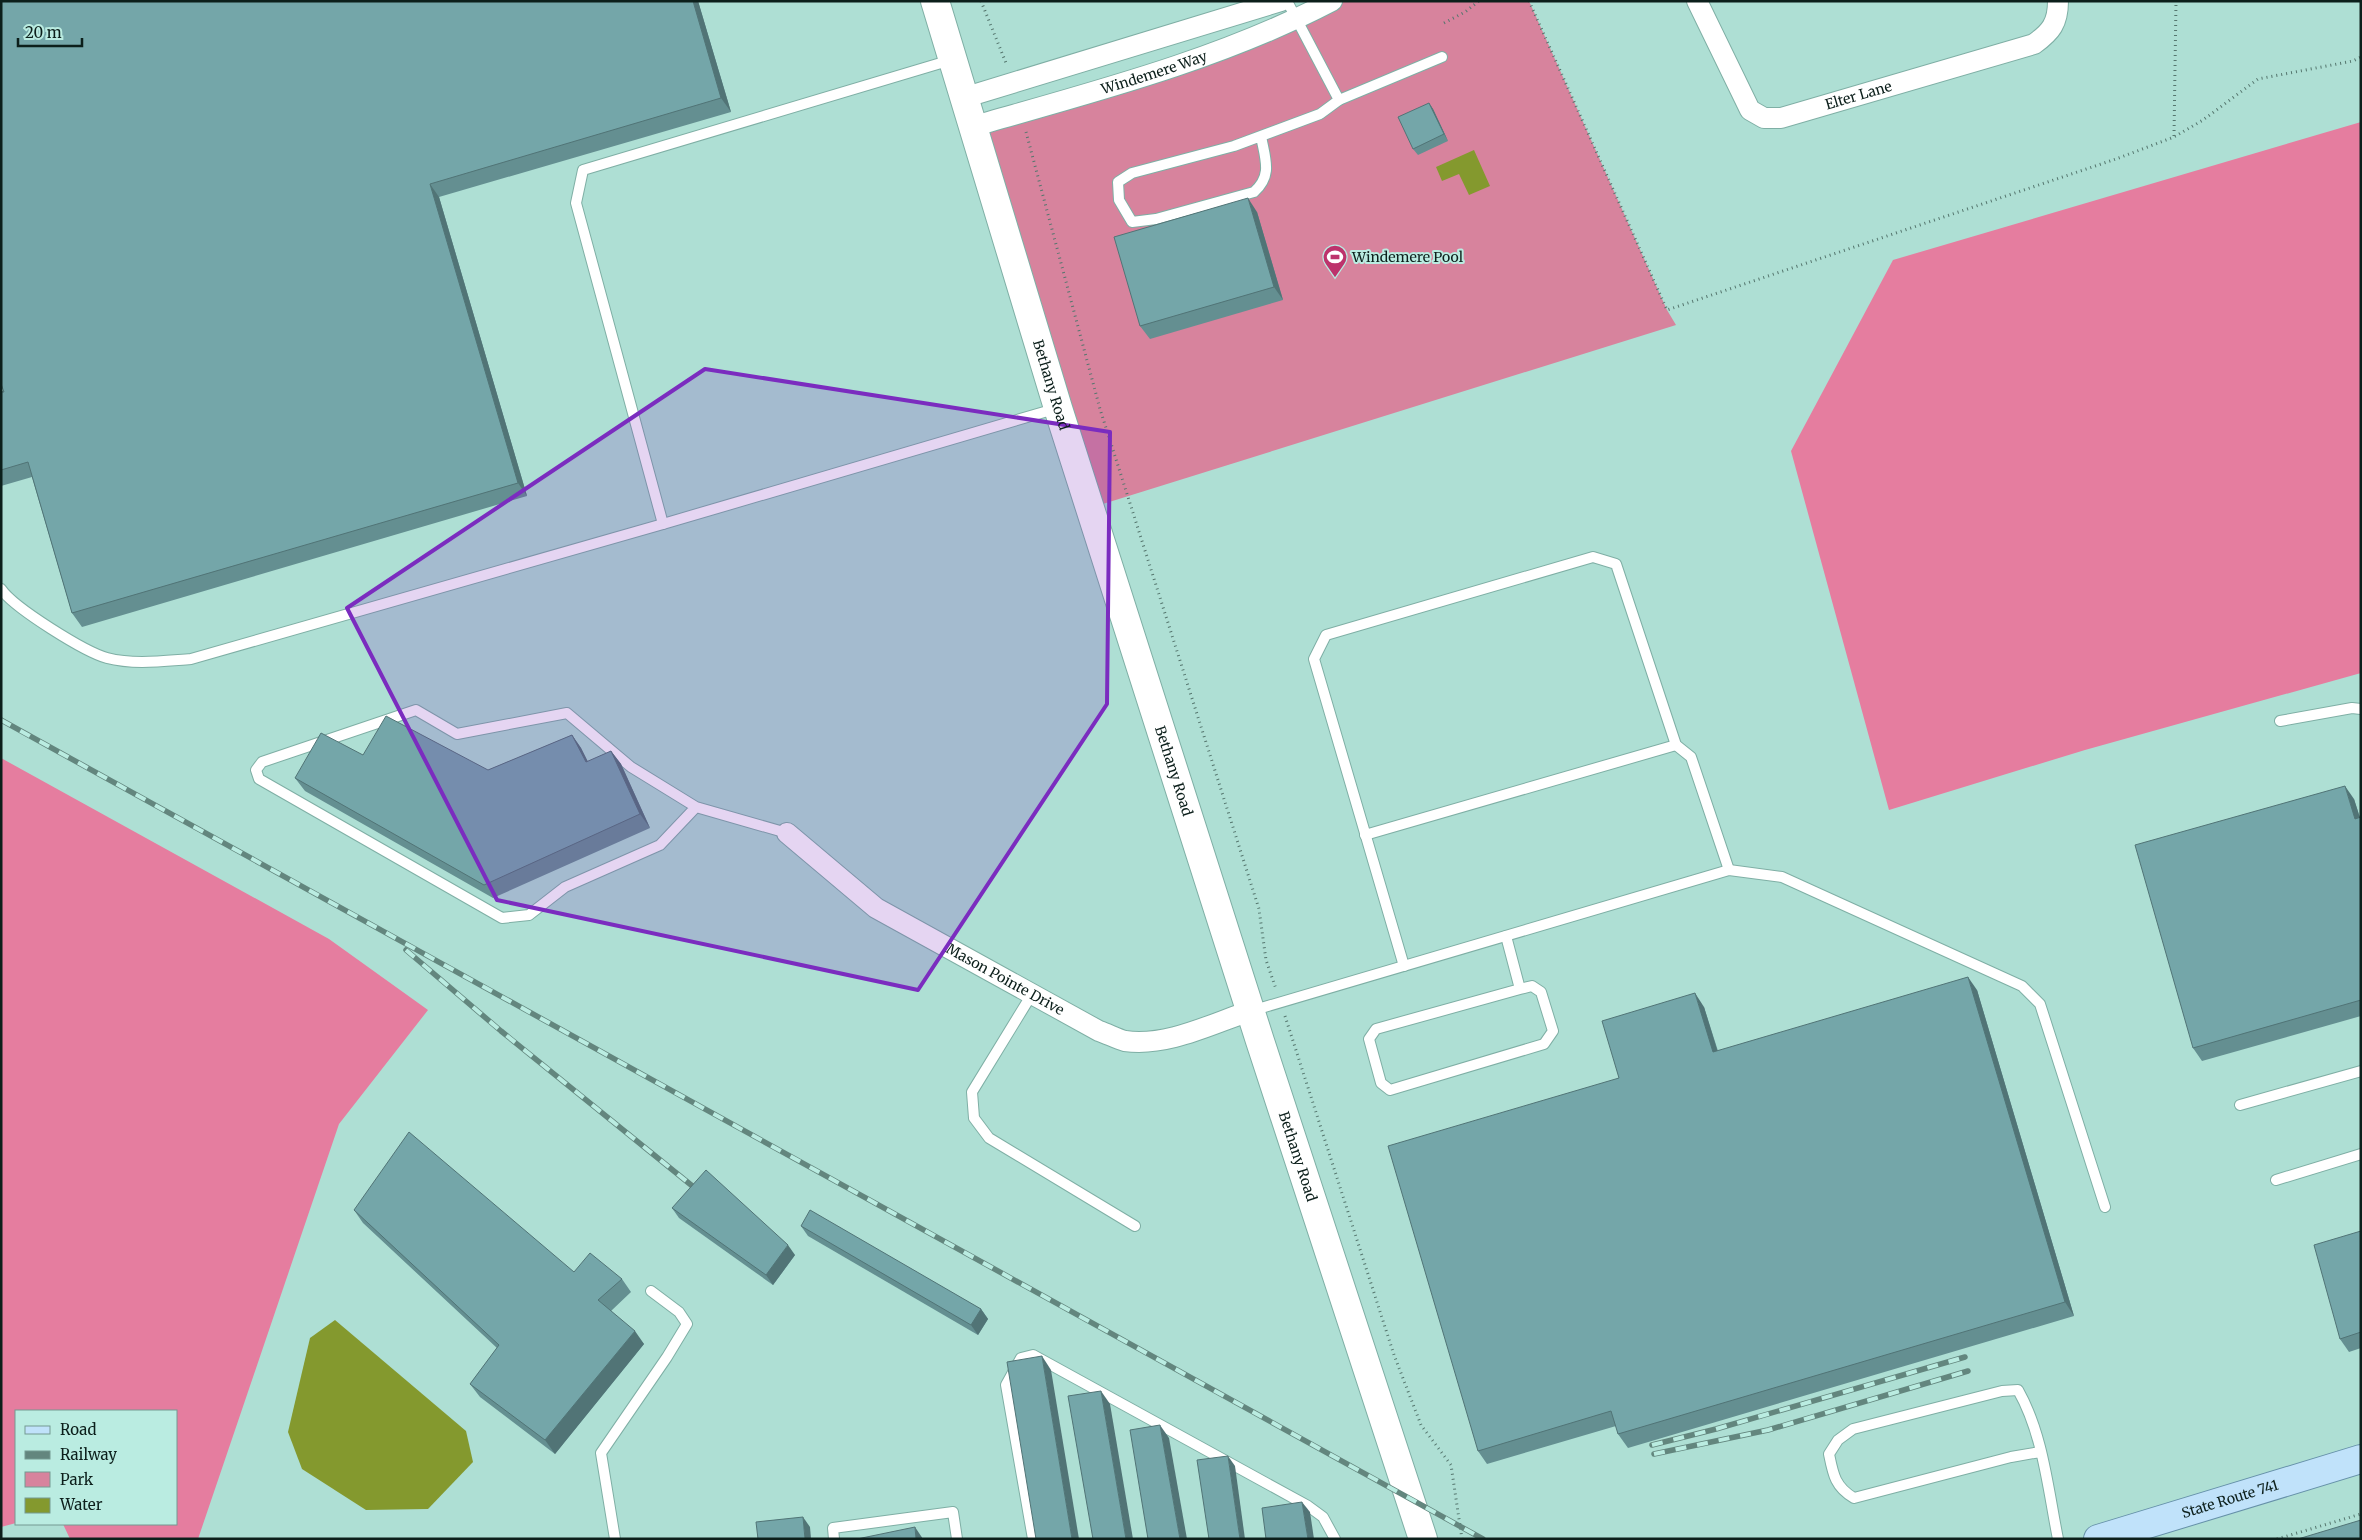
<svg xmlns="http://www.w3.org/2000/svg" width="2362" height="1540" viewBox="0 0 2362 1540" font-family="Merriweather,serif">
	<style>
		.green { fill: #d7839d }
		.forest { fill: #e57d9f }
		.water { fill: #84992e }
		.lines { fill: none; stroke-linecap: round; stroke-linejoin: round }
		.service-casing { stroke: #7fafa5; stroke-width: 12 }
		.minor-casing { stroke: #7fafa5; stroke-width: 22 }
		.secondary-casing { stroke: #7fafa5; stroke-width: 30 }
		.primary-casing { stroke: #6691a9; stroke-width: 30 }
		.path { stroke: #55766e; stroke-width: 3; stroke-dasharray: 1 4; stroke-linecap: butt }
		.service { stroke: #fff; stroke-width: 10 }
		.minor { stroke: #fff; stroke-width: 20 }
		.secondary { stroke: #fff; stroke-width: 28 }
		.primary { stroke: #c0e2fa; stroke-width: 28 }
		.rail-casing { stroke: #63867e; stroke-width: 5.5 }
		.rail { stroke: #baece1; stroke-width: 4; stroke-dasharray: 11; stroke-linecap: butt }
		.wall { fill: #648f91 }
		.shaded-wall { fill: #517476 }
		.building { fill: #74a6a9; stroke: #517476 }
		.marked { fill: #7b2cbf; fill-opacity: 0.2; stroke: #7b2cbf; stroke-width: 4; stroke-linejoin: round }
		.labels { text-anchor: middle; stroke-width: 4; stroke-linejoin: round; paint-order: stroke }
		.street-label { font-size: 14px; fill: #0c1f1b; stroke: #baece1 }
		.poi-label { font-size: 14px; fill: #0c1f1b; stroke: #baece1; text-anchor: start }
	</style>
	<rect width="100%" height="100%" fill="#aedfd4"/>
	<!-- green -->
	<polygon class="green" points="1332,1 1529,1 1667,310 1676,325 1090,508 971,127"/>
	<!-- forest -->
	<g class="forest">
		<polygon points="2361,122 2361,673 2085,750 1889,810 1791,451 1893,260"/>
		<polygon points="1,758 329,939 428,1010 339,1124 198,1539 70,1539 63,1524 176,1524 176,1411 16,1411 16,1523 1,1527"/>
	</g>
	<!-- water -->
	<g class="water">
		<polygon points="1474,150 1490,186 1469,195 1459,174 1442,181 1436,167"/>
		<polygon points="335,1320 466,1431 473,1462 428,1509 366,1510 302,1469 288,1432 310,1338"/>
	</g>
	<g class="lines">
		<defs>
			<g id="service">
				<polyline points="1339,100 1442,57"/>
				<path d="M1261,136C1265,159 1273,175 1254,192L1156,219L1132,222L1119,200L1118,182L1132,173L1234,146L1320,114L1339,100L1287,1"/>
				<polyline points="663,524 576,203 583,170 951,60"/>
				<path d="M1,589C14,608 85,652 107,658C134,665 163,661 191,659L663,524L1058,408"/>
				<polyline points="2280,721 2352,708 2361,709"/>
				<polyline points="696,807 631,767 567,713 457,734 416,710 262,762 256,770 259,779 502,918 529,915 565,887 660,845 696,807 787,833"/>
				<polyline points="1365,835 1676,745"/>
				<polyline points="1506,936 1520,989 1376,1029 1369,1039 1381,1083 1390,1090 1544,1044 1553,1031 1541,992 1532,986 1520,989"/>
				<polyline points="1404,966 1314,659 1326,635 1593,557 1616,564 1676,745 1691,757 1729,870"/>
				<polyline points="1032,994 972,1092 974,1118 989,1138 1135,1226"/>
				<polyline points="1251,1011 1729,870 1782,877 2022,986 2040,1004 2105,1207"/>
				<polyline points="2240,1105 2361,1071"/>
				<polyline points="2276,1180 2361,1154"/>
				<path d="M2040,1452L2011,1457L1854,1498C1835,1487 1833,1474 1829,1454L1838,1440L1853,1429L2002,1391L2018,1390C2043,1434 2048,1489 2058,1539"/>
				<polyline points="615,1539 601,1453 667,1357 687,1324 679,1312 651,1291"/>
				<polyline points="834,1539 833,1528 953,1512 957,1539"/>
				<polyline points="1033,1539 1006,1385 1021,1358 1033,1355 1308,1506 1323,1517 1335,1539"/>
			</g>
			<g id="minor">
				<path id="s1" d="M1697,1L1750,110L1764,118H1781L2034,44C2051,32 2058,23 2058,1"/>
				<polyline points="963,98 1281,1"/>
				<path id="s2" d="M971,127C1093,92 1219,60 1332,1"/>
				<path id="s3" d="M787,833L876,908L1099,1031C1108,1034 1117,1039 1125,1041C1167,1047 1211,1024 1250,1011"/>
			</g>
			<g id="secondary">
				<path id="s4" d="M935,1L1058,408L1260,1041L1423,1539"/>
			</g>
			<g id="primary">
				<path id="s5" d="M2098,1539L2361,1459"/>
			</g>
		</defs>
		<!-- service casing -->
		<use href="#service" class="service-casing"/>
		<!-- minor casing -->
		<use href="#minor" class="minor-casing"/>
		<!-- secondary casing -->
		<use href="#secondary" class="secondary-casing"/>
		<!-- primary casing -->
		<use href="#primary" class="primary-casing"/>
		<!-- path -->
		<g class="path">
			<polyline points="981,1 1006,63"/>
			<polyline points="1529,1 1667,310 2116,159 2174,137 2203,120 2258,79 2353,61 2361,57"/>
			<polyline points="1444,23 1465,12 1479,1"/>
			<polyline points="1026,132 1100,409 1259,909 1266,960 1276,989"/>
			<polyline points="2174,136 2176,1"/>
			<polyline points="1285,1016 1394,1355 1421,1425 1451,1465 1462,1539"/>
			<polyline points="2277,1539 2361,1514"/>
		</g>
		<!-- service -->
		<use href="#service" class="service"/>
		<!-- minor -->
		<use href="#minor" class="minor"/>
		<!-- secondary -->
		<use href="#secondary" class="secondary"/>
		<!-- primary -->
		<use href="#primary" class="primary"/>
		<defs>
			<g id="rail">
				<polyline points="1,720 1483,1539"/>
				<polyline points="406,950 501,1031 701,1193"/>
				<polyline points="1652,1445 1716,1429 1965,1357"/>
				<polyline points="1654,1454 1768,1430 1968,1371"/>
			</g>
		</defs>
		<!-- rail casing -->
		<use href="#rail" class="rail-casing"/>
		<!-- rail -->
		<use href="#rail" class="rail"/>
	</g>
	<!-- wall -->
	<g class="wall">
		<polygon points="698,1 731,112 439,197 527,496 82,627 72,613 32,477 1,486 1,392"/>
		<polygon points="1429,103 1433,109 1448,141 1418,155 1413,149"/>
		<polygon points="1257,212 1283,300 1150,339 1140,326"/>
		<polygon points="572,735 581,748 588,762 611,751 621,764 650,828 493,898 305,791 295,778 363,755 488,770"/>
		<polygon points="2354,799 2360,818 2361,817 2361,1016 2202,1061 2193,1048"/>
		<polygon points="1977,990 2074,1316 1628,1448 1618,1434 1616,1426 1487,1464 1478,1451 1619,1078 1704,1007 1718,1051"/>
		<polygon points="672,1208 795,1255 773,1285 679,1218"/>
		<polygon points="354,1210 574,1272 622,1279 631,1292 611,1311 644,1344 555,1454 480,1397 470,1384 497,1348 363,1223"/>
		<polygon points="801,1226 981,1309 988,1319 978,1335 808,1236"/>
		<polygon points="2361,1231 2361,1348 2349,1352 2340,1339"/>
	</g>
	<!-- shaded-wall -->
	<g class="shaded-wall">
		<polygon points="693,1 698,1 731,112 721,98"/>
		<polygon points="1429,103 1433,109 1448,141 1444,134"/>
		<polygon points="430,184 439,197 527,496 518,483"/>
		<polygon points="1248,198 1257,212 1283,300 1274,287"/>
		<polygon points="572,735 581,748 595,776 586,762"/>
		<polygon points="611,751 621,764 650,828 640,814"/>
		<polygon points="2345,786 2354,799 2361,821 2355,819"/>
		<polygon points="1968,977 1977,990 2074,1316 2065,1302"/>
		<polygon points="1695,993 1704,1007 1722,1066 1713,1052"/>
		<polygon points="788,1245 795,1255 773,1285 766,1275"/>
		<polygon points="981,1309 988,1319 978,1335 971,1325"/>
		<polygon points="635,1331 644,1344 555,1454 545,1440"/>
		<polygon points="1042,1356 1051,1370 1079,1539 1072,1539"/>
		<polygon points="1101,1391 1110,1404 1133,1539 1126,1539"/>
		<polygon points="1160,1425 1169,1438 1187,1539 1180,1539"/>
		<polygon points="1228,1456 1235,1466 1245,1539 1240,1539"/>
		<polygon points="1302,1502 1310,1512 1314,1539 1308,1539"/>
		<polygon points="803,1517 810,1527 811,1539 805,1539"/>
		<polygon points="915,1527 923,1539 916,1539"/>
	</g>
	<!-- building -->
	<g class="building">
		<polygon points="1,1 693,1 721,98 430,184 518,483 72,613 28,462 1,470 1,392 4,392 1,384"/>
		<polygon points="1429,103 1444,134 1413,149 1398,117"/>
		<polygon points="1248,198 1274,287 1140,326 1114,237"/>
		<polygon points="386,716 488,770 572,735 586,762 611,751 640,814 484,885 295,778 321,733 363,755"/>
		<polygon points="2345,786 2355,819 2361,817 2361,1000 2193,1048 2135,845"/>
		<polygon points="1968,977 2065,1302 1618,1434 1611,1411 1478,1451 1388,1146 1619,1078 1602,1021 1695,993 1713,1052"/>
		<polygon points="409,1132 574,1272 590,1253 622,1279 598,1300 635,1331 545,1440 470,1384 499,1345 354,1210"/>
		<polygon points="706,1170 788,1245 766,1275 672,1208"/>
		<polygon points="810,1210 981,1309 971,1325 801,1226"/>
		<polygon points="2361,1231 2361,1332 2340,1339 2314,1245"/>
		<polygon points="1042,1356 1072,1539 1036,1539 1007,1362"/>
		<polygon points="1101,1391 1126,1539 1093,1539 1068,1396"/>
		<polygon points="1160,1425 1180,1539 1148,1539 1130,1430"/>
		<polygon points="1228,1456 1240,1539 1209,1539 1197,1460"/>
		<polygon points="1302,1502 1308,1539 1266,1539 1262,1508"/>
		<polygon points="803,1517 805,1539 758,1539 756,1522"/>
		<polygon points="2361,1520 2361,1539 2298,1539"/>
		<polygon points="915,1527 916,1539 857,1539"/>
	</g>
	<!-- marked area -->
	<path class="marked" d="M705,369L1110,432L1107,704L918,990L497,900L347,608Z"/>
	<!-- icons -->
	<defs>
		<symbol id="stadium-pin" viewBox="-11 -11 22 30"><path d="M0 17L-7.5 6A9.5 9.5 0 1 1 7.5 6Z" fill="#bd336c" stroke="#baece1"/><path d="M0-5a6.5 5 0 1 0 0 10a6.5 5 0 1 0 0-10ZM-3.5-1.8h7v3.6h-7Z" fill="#fff"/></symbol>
	</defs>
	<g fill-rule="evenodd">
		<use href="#stadium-pin" x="1321" y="243" width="28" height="38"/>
	</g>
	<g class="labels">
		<!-- street labels -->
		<g class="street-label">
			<text dy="5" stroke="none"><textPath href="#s2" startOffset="191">Windemere Way</textPath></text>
			<text dy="5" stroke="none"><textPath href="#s1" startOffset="235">Elter Lane</textPath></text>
			<text dy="5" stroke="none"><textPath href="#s4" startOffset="401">Bethany Road</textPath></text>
			<text dy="5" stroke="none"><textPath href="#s4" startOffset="806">Bethany Road</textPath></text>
			<text dy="5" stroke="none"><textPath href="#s3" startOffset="264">Mason Pointe Drive</textPath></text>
			<text dy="5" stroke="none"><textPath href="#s4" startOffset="1211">Bethany Road</textPath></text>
			<text dy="5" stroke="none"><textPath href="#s5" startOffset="138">State Route 741</textPath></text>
		</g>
		<!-- poi labels -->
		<g class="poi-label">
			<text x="1352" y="262">Windemere Pool</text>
		</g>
	</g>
	<!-- border -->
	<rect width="2362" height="1540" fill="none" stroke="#0c1f1b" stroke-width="5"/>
	<!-- legend -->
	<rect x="15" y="1410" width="162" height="115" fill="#baece1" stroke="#749a92"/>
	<rect x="25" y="1426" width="25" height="8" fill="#c0e2fa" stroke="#749a92"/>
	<text x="60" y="1435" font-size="15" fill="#0c1f1b">Road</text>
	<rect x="25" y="1451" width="25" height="8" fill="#63867e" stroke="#749a92"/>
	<text x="60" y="1460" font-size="15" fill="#0c1f1b">Railway</text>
	<rect x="25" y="1472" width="25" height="15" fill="#d7839d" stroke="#749a92"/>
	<text x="60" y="1485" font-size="15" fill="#0c1f1b">Park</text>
	<rect x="25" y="1498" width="25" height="15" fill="#84992e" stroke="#749a92"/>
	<text x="60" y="1510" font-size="15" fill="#0c1f1b">Water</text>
	<!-- scale -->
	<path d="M18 38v8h64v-8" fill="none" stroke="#0c1f1b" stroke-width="2.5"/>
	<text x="25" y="38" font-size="15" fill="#0c1f1b" stroke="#baece1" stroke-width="4" paint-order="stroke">20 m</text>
</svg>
